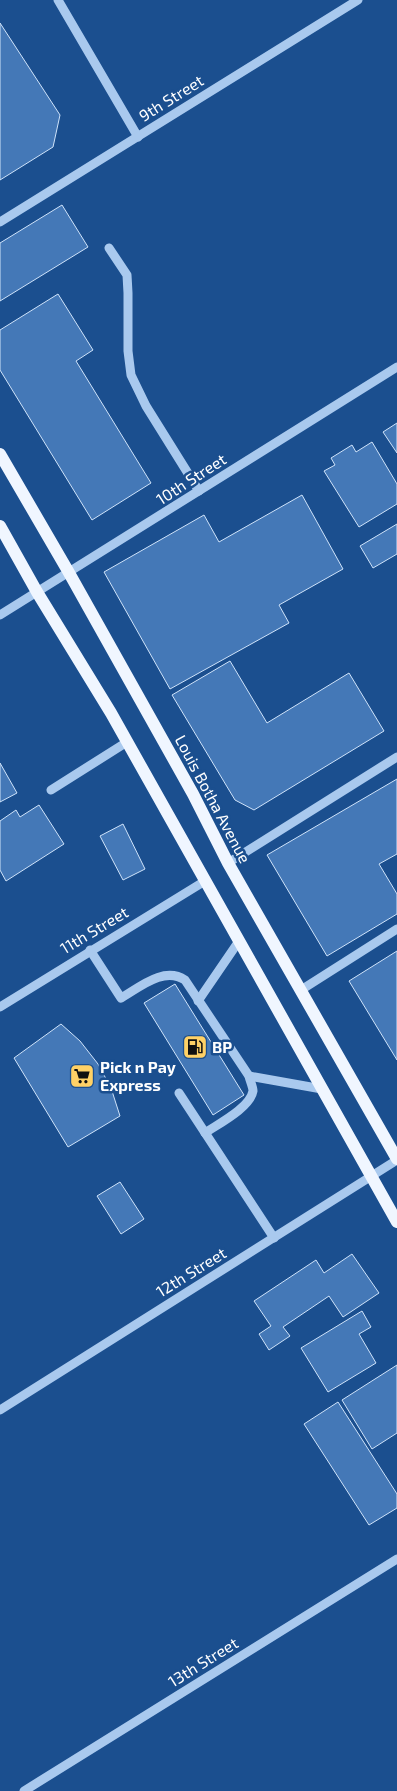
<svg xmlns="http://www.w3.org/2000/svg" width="397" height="1791" viewBox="0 0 397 1791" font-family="'Exo 2',sans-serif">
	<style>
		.building { fill: #4478b7; stroke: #cfe3fa }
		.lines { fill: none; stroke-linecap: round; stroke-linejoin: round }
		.minor { stroke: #a9c9ee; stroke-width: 9 }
		.major { stroke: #f0f6ff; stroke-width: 12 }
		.labels { text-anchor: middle; stroke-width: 5; stroke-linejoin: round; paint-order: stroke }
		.street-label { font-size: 16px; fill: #fff; stroke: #1b4f8f }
		.poi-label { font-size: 16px; font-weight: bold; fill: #fff; stroke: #1b4f8f; text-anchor: start }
	</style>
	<rect width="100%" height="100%" fill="#1b4f8f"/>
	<!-- building -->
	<g class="building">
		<polygon points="0,23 60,115 53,147 0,180"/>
		<polygon points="62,205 88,247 0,301 0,243"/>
		<polygon points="58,294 93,350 76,361 151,483 92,520 0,370 0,330"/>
		<polygon points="397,423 397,453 383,432"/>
		<polygon points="372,442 397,484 397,504 359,527 324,471 335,465 331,458 352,445 356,452"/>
		<polygon points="302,495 343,569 279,605 289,623 170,689 104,572 204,515 219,542"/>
		<polygon points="397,524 397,554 373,568 360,546"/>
		<polygon points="230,661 267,723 349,673 384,731 254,810 235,800 172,695"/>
		<polygon points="0,763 17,793 0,802"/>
		<polygon points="397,779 397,854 379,864 397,894 397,914 327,956 267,855"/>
		<polygon points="39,805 64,844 6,881 0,870 0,821 16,810 20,817"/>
		<polygon points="123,824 145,869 123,880 100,836"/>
		<polygon points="397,951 397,1060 349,981"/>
		<polygon points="175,984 244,1095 213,1115 144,1003"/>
		<polygon points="61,1024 80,1041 98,1064 111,1088 120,1116 68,1147 14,1058"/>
		<polygon points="120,1182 144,1219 121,1234 97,1196"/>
		<polygon points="352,1254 379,1293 343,1317 329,1296 283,1327 290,1336 269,1350 259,1334 271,1326 254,1301 316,1260 324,1273"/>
		<polygon points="362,1311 371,1327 359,1334 376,1363 328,1392 301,1348"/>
		<polygon points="397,1365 397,1433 372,1449 342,1400"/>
		<polygon points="338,1402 397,1494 397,1508 369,1525 304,1424"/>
	</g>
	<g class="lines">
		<!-- minor -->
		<g class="minor">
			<polyline points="58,0 138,137"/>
			<polyline points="0,222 358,0"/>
			<polyline points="109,248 127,275 128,293 128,351 131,375 146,406 199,491"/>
			<polyline points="0,615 397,367"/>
			<polyline points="51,790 127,742"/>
			<polyline points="228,863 397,757"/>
			<path d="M90,950L121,998C140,987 164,966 185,980L249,1076C250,1081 253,1087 253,1091C250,1108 218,1124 205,1133"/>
			<polyline points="301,990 397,929"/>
			<polyline points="198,1001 239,941"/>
			<polyline points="0,1007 205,881"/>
			<polyline points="249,1076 322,1089"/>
			<polyline points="179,1093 274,1238"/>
			<polyline points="0,1410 397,1160"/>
			<polyline points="24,1791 397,1559"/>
		</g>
		<!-- major -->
		<g class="major">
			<polyline points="0,454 68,571 193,794 228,863 397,1159"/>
			<polyline points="0,526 37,592 111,713 397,1222"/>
		</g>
	</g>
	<!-- icons -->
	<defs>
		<symbol id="fuel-square" viewBox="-11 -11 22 22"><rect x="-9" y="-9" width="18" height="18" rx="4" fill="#ffd166" stroke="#1b4f8f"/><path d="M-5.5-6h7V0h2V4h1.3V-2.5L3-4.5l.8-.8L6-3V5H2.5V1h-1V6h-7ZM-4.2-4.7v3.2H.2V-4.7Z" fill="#111"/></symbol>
		<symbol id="supermarket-square" viewBox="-11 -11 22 22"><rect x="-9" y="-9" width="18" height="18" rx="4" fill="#ffd166" stroke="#1b4f8f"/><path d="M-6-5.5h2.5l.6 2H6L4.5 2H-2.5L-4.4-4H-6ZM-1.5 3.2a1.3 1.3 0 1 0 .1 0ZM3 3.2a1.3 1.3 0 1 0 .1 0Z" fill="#111"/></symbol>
	</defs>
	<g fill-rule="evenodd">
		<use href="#fuel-square" x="181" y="1033" width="28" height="28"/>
		<use href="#supermarket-square" x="68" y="1062" width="28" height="28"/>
	</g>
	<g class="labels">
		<!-- street labels -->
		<g class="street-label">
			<text transform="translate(171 98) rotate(-32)" y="6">9th Street</text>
			<text transform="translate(191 479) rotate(-33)" y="6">10th Street</text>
			<text transform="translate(213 799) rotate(62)" y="6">Louis Botha Avenue</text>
			<text transform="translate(94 930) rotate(-31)" y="6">11th Street</text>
			<text transform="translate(191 1272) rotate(-32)" y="6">12th Street</text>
			<text transform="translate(203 1662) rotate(-32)" y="6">13th Street</text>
		</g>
		<!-- poi labels -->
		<g class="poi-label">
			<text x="212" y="1053">BP</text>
			<text x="100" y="1073">Pick n Pay<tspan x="100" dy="18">Express</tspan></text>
		</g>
	</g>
</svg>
